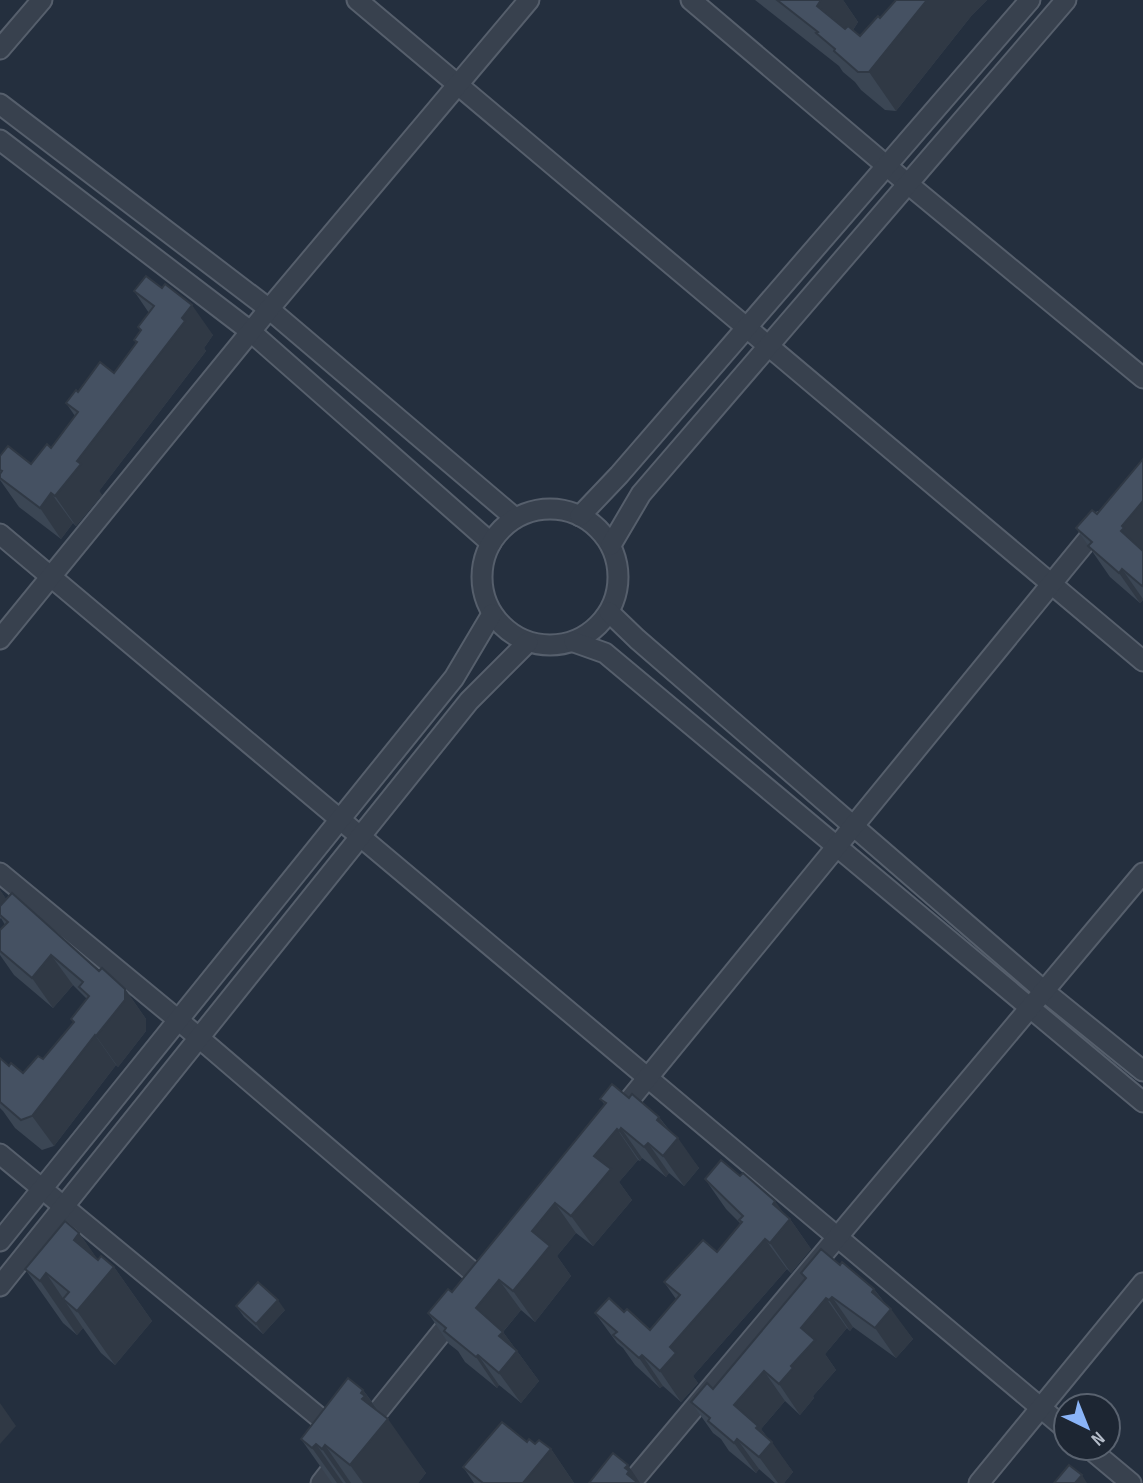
<svg xmlns="http://www.w3.org/2000/svg" width="1143" height="1483" viewBox="0 0 1143 1483" font-family="'Sofia Sans Condensed',sans-serif">
	<style>
		.lines { fill: none; stroke-linecap: round; stroke-linejoin: round }
		.street-casing { stroke: #565f6c; stroke-width: 23 }
		.street { stroke: #38414e; stroke-width: 19 }
		.wall { fill: #3b4654 }
		.shaded-wall { fill: #303945 }
		.building { fill: #455162; stroke: #303945; stroke-width: 2 }
	</style>
	<rect width="100%" height="100%" fill="#242f3e"/>
	<g class="lines">
		<defs>
			<g id="street">
				<polyline points="357,0 1143,661"/>
				<polyline points="691,0 908,184 1143,378"/>
				<polyline points="0,49 42,0"/>
				<polyline points="0,104 269,309 515,518"/>
				<polyline points="0,140 250,331 491,543"/>
				<circle cx="550" cy="577" r="68"/>
				<polyline points="580,516 619,475 1030,0"/>
				<polyline points="0,534 1066,1429"/>
				<polyline points="611,545 641,494 1066,0"/>
				<polyline points="609,612 637,639 1044,991 1143,1071"/>
				<polyline points="0,639 269,309 529,0"/>
				<polyline points="574,642 605,653 1143,1102"/>
				<polyline points="0,873 177,1019 483,1281"/>
				<polyline points="618,1114 1102,522"/>
				<polyline points="0,1154 337,1432"/>
				<polyline points="0,1241 454,678 492,614"/>
				<polyline points="0,1286 469,701 528,642"/>
				<polyline points="363,1430 458,1312"/>
				<polyline points="1089,1448 1131,1483"/>
				<polyline points="321,1483 342,1456"/>
				<polyline points="631,1483 1143,873"/>
				<polyline points="979,1483 1143,1283"/>
			</g>
		</defs>
		<!-- street casing -->
		<use href="#street" class="street-casing"/>
		<!-- street -->
		<use href="#street" class="street"/>
	</g>
	<!-- wall -->
	<g class="wall">
		<polygon points="755,0 843,0 858,22 853,30 860,36 880,18 896,0 987,0 972,15 896,111 885,110 861,90 855,82 843,72 839,66"/>
		<polygon points="134,291 213,335 204,348 206,351 99,491 102,495 76,526 73,523 61,539 19,507 0,480 0,456 31,464 51,448 75,416 66,403 78,392 114,373 136,343 134,340 141,331 138,327 149,313"/>
		<polygon points="1143,459 1143,600 1140,603 1110,577 1076,528 1097,514"/>
		<polygon points="0,890 6,899 99,971 125,989 146,1019 146,1031 118,1067 116,1065 54,1146 42,1150 15,1128 3,1111 0,1108 0,1058 9,1066 23,1073 43,1059 74,1023 71,1019 87,999 73,985 53,1008 14,975 0,955 0,930 5,925 1,918 0,919"/>
		<polygon points="629,1098 659,1117 699,1168 684,1186 669,1173 666,1177 642,1158 640,1161 638,1160 619,1182 632,1200 593,1246 576,1233 557,1256 571,1276 535,1322 521,1310 503,1332 539,1381 521,1403 499,1385 497,1388 465,1362 458,1351 449,1344 428,1313 452,1292 605,1105 600,1099"/>
		<polygon points="705,1179 783,1213 790,1219 811,1249 791,1273 787,1269 693,1376 698,1383 681,1402 663,1386 660,1388 635,1365 623,1348 617,1343 595,1313 624,1312 650,1330 676,1299 664,1282 717,1252 741,1224 726,1209"/>
		<polygon points="79,1233 97,1259 114,1267 152,1321 115,1365 101,1353 83,1328 77,1335 63,1323 25,1269"/>
		<polygon points="840,1265 874,1289 913,1339 896,1358 853,1327 850,1331 847,1328 825,1354 836,1370 813,1396 814,1398 800,1415 785,1401 761,1429 793,1472 784,1483 775,1483 759,1469 756,1473 729,1451 721,1439 713,1433 691,1402 713,1389 805,1279 801,1273"/>
		<polygon points="236,1306 285,1310 263,1334 244,1317"/>
		<polygon points="363,1390 426,1473 418,1483 332,1483 301,1439"/>
		<polygon points="527,1442 551,1449 574,1483 474,1483 463,1467"/>
	</g>
	<!-- shaded-wall -->
	<g class="shaded-wall">
		<polygon points="821,0 843,0 858,22 844,44 817,6"/>
		<polygon points="927,0 987,0 972,15 896,111 869,72"/>
		<polygon points="192,305 213,335 204,348 206,351 99,491 102,495 76,526 55,496 77,461"/>
		<polygon points="51,493 73,523 61,539 40,508"/>
		<polygon points="1143,501 1143,560 1121,531 1122,526"/>
		<polygon points="1122,569 1143,599 1140,603 1119,573"/>
		<polygon points="0,890 11,906 0,915"/>
		<polygon points="51,955 73,985 53,1008 32,978"/>
		<polygon points="125,989 146,1019 146,1031 118,1067 96,1036"/>
		<polygon points="95,1035 116,1065 54,1146 32,1116"/>
		<polygon points="659,1117 676,1141 678,1138 699,1168 684,1186 663,1156 657,1120"/>
		<polygon points="621,1128 642,1158 640,1161 619,1131"/>
		<polygon points="617,1129 638,1160 619,1182 632,1200 593,1246 571,1216 594,1156"/>
		<polygon points="648,1143 669,1173 666,1177 644,1147"/>
		<polygon points="775,1201 789,1220 790,1219 811,1249 791,1273 770,1243 773,1204"/>
		<polygon points="555,1203 576,1233 557,1256 571,1276 535,1322 513,1291 532,1231"/>
		<polygon points="79,1233 108,1274 114,1267 152,1321 115,1365 77,1311 74,1240"/>
		<polygon points="765,1239 787,1269 693,1376 698,1383 681,1402 660,1371 670,1347"/>
		<polygon points="46,1273 83,1328 77,1335 40,1281"/>
		<polygon points="499,1280 521,1310 497,1339 476,1308"/>
		<polygon points="874,1289 890,1311 891,1309 913,1339 896,1358 875,1328 872,1292"/>
		<polygon points="832,1297 853,1327 850,1331 829,1300"/>
		<polygon points="826,1298 847,1328 825,1354 836,1370 813,1396 814,1398 800,1415 779,1384 791,1366 801,1328"/>
		<polygon points="278,1300 285,1310 263,1334 256,1324"/>
		<polygon points="503,1332 539,1381 521,1403 499,1373 499,1336"/>
		<polygon points="478,1355 499,1385 497,1388 476,1357"/>
		<polygon points="642,1355 663,1386 660,1388 639,1358"/>
		<polygon points="764,1371 785,1401 761,1429 771,1443 772,1442 793,1472 784,1483 778,1483 759,1457 734,1405"/>
		<polygon points="363,1390 386,1422 388,1419 426,1473 418,1483 363,1483 350,1465 362,1399 361,1393"/>
		<polygon points="0,1403 16,1426 0,1444"/>
		<polygon points="737,1439 759,1469 756,1473 734,1443"/>
		<polygon points="316,1444 343,1483 337,1483 312,1448"/>
		<polygon points="325,1445 351,1483 346,1483 322,1449"/>
		<polygon points="551,1449 574,1483 523,1483"/>
		<polygon points="628,1465 640,1483 633,1483 627,1474 625,1468"/>
		<polygon points="1082,1475 1087,1483 1075,1483"/>
	</g>
	<!-- building -->
	<g class="building">
		<polygon points="777,0 821,0 817,6 845,29 848,26 860,36 878,16 880,18 896,0 927,0 869,72 858,72 834,51 835,49 816,33 818,32"/>
		<polygon points="146,276 162,288 165,284 192,305 182,318 185,321 77,461 81,464 55,496 51,493 40,508 0,478 0,474 2,471 0,470 0,456 8,446 31,464 47,444 51,448 78,412 66,403 76,390 78,392 100,362 114,373 137,342 134,340 141,330 138,327 154,306 134,291"/>
		<polygon points="1143,459 1143,501 1122,526 1124,528 1121,531 1143,551 1143,584 1142,586 1122,569 1119,573 1088,546 1092,542 1076,528 1092,510 1097,514"/>
		<polygon points="12,893 99,971 102,968 125,989 125,1000 96,1036 95,1035 32,1116 21,1120 0,1102 0,1058 9,1066 11,1063 23,1073 38,1056 43,1059 74,1022 71,1019 89,996 79,987 83,982 51,955 32,978 0,951 0,930 8,922 0,915 0,906"/>
		<polygon points="612,1084 629,1098 632,1094 659,1117 657,1120 678,1138 663,1156 648,1143 644,1147 621,1128 619,1131 617,1129 594,1156 611,1169 596,1187 571,1216 555,1203 532,1231 550,1246 513,1291 499,1280 476,1308 503,1332 499,1336 517,1351 499,1373 478,1355 476,1357 444,1331 446,1328 428,1313 448,1289 452,1292 606,1103 600,1099"/>
		<polygon points="721,1160 740,1176 743,1173 775,1201 773,1204 790,1219 770,1243 765,1239 670,1347 676,1353 660,1371 642,1355 639,1358 613,1335 617,1332 595,1313 609,1298 624,1312 627,1309 650,1330 680,1295 664,1282 703,1240 717,1252 742,1222 739,1220 743,1216 705,1179"/>
		<polygon points="65,1221 79,1233 74,1240 98,1260 101,1256 114,1267 77,1311 63,1299 69,1292 46,1273 40,1281 25,1269"/>
		<polygon points="821,1249 840,1265 842,1262 874,1289 872,1292 891,1309 875,1328 832,1297 829,1300 826,1298 801,1328 815,1340 791,1366 793,1368 779,1384 764,1371 734,1405 758,1426 756,1428 772,1442 759,1457 737,1439 734,1443 708,1421 710,1418 691,1402 707,1383 713,1389 806,1278 801,1273"/>
		<polygon points="258,1282 278,1300 256,1324 236,1306"/>
		<polygon points="348,1378 363,1390 361,1393 365,1396 362,1399 388,1419 350,1465 325,1445 322,1449 316,1444 312,1448 301,1439"/>
		<polygon points="502,1422 527,1442 529,1439 535,1444 539,1440 551,1449 523,1483 483,1483 463,1467"/>
		<polygon points="613,1453 628,1465 625,1468 629,1471 627,1474 638,1483 589,1483"/>
		<polygon points="1069,1465 1082,1475 1075,1483 1054,1483"/>
	</g>
	<!-- north arrow -->
	<g transform="translate(1087 1427) rotate(137)"><circle r="33" fill="#1d2633" stroke="#59626f" stroke-width="2"/>
	<path d="M0-5L12 26L0 18L-12 26Z" fill="#8ab4f8"/>
	<text y="-10" font-size="19" font-weight="bold" text-anchor="middle" fill="#b4bcc9">N</text>
	</g>
</svg>
